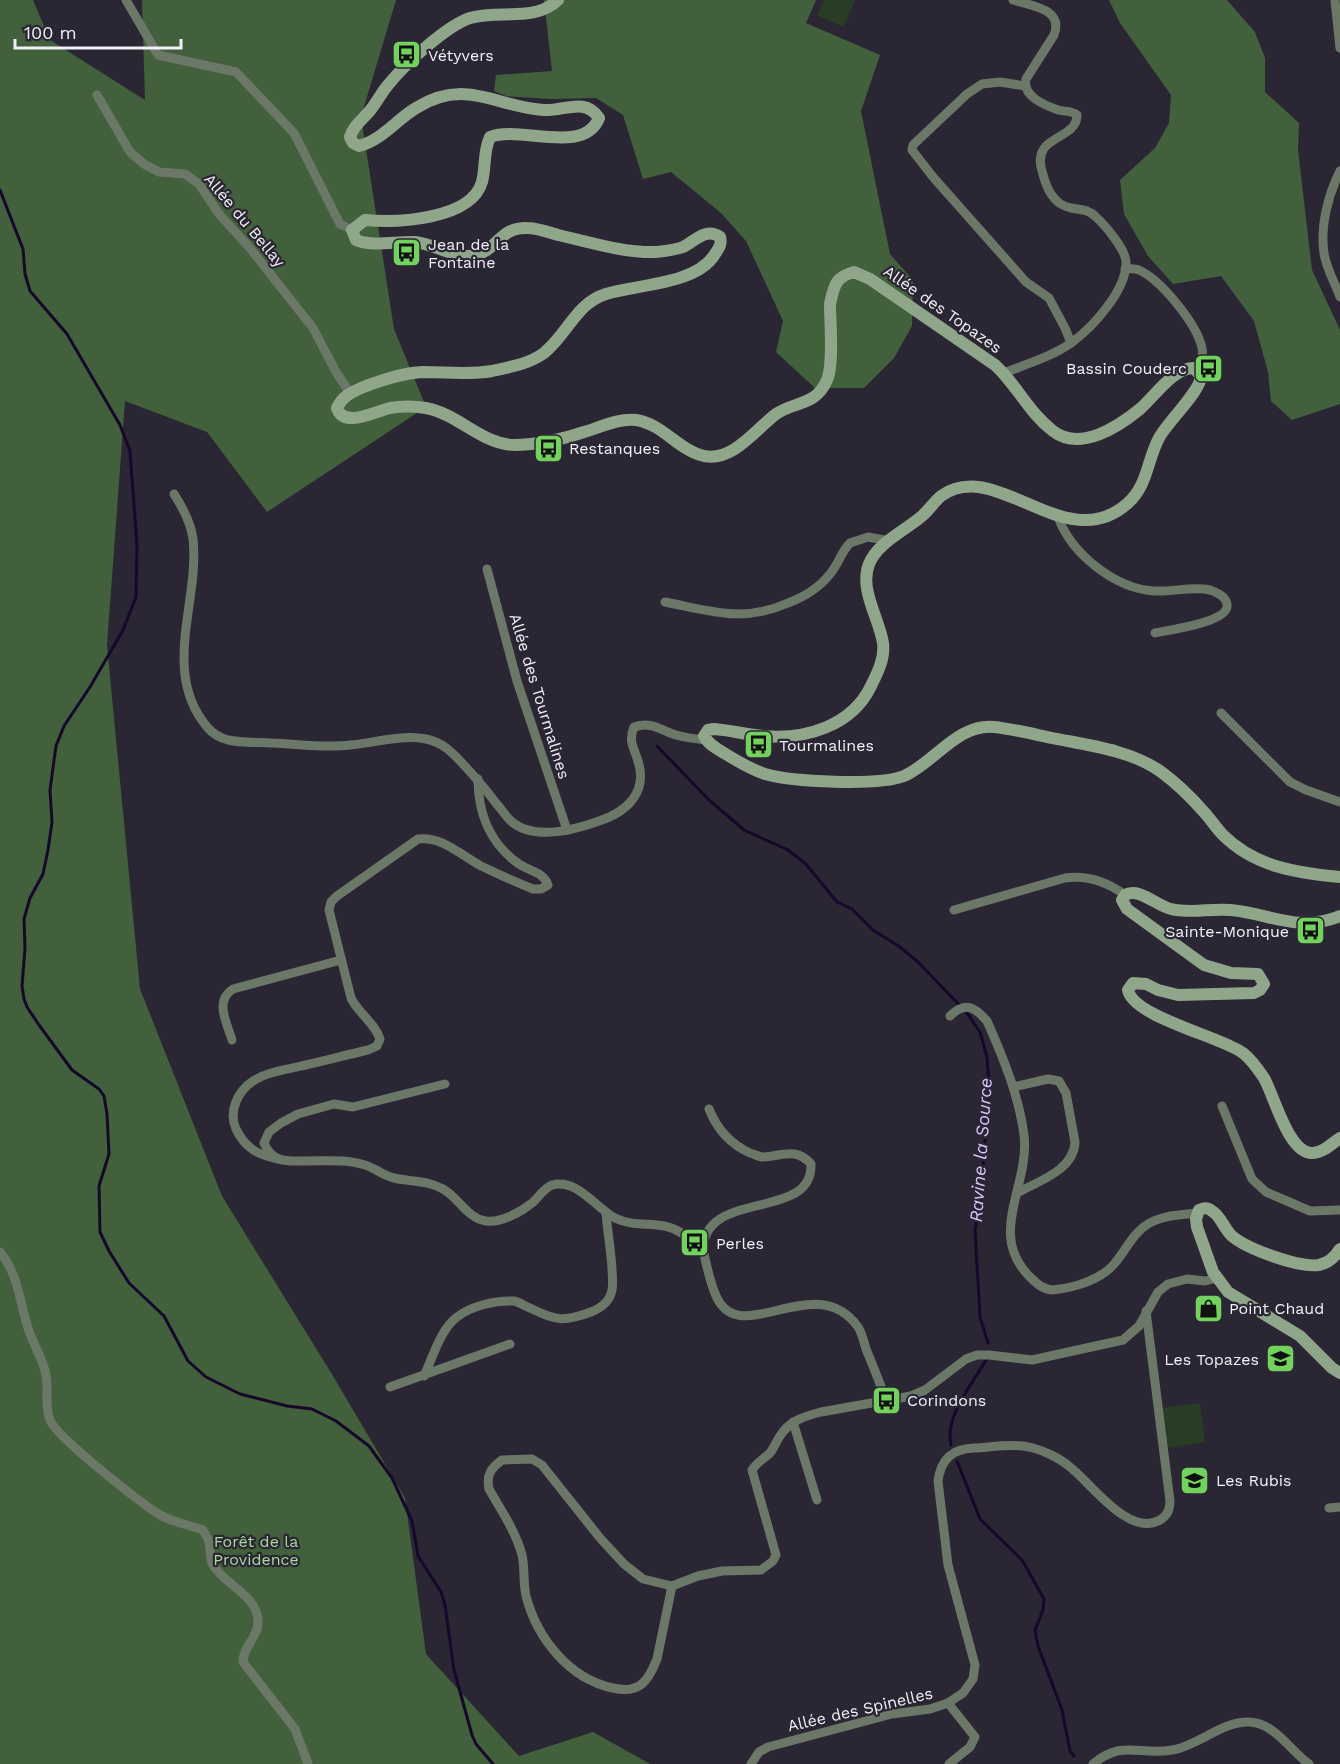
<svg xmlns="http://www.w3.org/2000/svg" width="1340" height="1764" viewBox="0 0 1340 1764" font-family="'Work Sans',sans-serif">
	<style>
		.green { fill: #293c26 }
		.forest { fill: #42603c }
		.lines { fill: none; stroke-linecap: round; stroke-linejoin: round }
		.stream { stroke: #16082a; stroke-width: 3 }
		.minor { stroke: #6b7868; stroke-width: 9 }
		.secondary { stroke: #90a68b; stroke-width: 12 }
		.labels { text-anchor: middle; stroke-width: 4.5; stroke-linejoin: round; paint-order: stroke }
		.poi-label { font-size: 16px; fill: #f1eff7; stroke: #2a2633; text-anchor: start }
		.street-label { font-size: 16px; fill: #f1eff7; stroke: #2a2633 }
		.park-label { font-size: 16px; fill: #a8d99e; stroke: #2a2633 }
		.water-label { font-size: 18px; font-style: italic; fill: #d6c5fc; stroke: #2a2633 }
	</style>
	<rect width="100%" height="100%" fill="#2a2633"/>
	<!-- green -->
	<g class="green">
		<polygon points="824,0 855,0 844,27 817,16"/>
		<polygon points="1200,1403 1205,1442 1167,1448 1161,1408"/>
	</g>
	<!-- forest -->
	<g class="forest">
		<polygon points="0,0 33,0 50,40 145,100 142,0 396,0 361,117 394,329 426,407 267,512 207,432 125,401 107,645 140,989 222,1196 333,1376 405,1498 426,1654 519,1756 593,1732 650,1764 0,1764"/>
		<polygon points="544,0 816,0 806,23 880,55 861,111 890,254 913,280 912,326 894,358 864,388 815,388 776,352 783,321 746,241 721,213 671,172 643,179 623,115 596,98 549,99 506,96 494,91 496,75 552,71"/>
		<polygon points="1109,0 1227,0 1255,32 1265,58 1265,92 1299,123 1298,150 1312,270 1340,330 1340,404 1292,420 1271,401 1268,372 1254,321 1221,276 1173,284 1148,256 1124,214 1120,180 1155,148 1169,123 1171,95 1120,23"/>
	</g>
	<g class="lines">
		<!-- stream -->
		<g class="stream">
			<polyline points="0,190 23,249 25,274 30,291 67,334 120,425 130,451 137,545 136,597 123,630 90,687 64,726 56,746 50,790 52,822 48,850 43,874 30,898 24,919 25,948 22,986 24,999 27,1007 39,1025 72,1070 99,1089 104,1096 107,1114 109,1154 99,1186 100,1232 109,1251 129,1283 164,1316 188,1361 206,1377 240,1394 287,1406 312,1409 336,1421 369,1446 392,1478 412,1521 418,1556 441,1592 445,1605 454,1670 472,1735 476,1744 493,1764"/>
			<polyline points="657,746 709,800 744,830 788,850 805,863 837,902 852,909 873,930 900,947 918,962 967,1013 980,1032 987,1057 989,1083 981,1199 975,1230 980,1317 988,1343"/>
			<path d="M951,1445C944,1416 973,1384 987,1358"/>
			<polyline points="957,1461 980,1519 1022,1560 1044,1599 1043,1610 1035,1630 1038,1646 1062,1710 1070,1751 1074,1756"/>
		</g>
		<!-- minor -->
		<g class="minor">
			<polyline points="126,0 158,55 236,72 294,133 340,224 352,230"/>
			<polyline points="1335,0 1340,48"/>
			<polyline points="1025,86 1000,82 982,84 967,94 913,145 912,150 933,177 1026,282 1049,298 1065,328 1071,343"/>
			<polyline points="97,95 130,152 144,164 159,172 185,174 199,184 219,214 249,247 313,328 336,372 350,393"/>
			<path d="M1340,171C1328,195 1320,227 1324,253C1326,268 1335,283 1340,297"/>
			<path d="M1125,269C1130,269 1134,268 1139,270C1161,280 1197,324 1202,348C1204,355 1201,364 1199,371"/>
			<path d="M1004,373C1026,364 1051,357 1071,343C1092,328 1127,290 1126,262C1126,250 1105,225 1096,217C1088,209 1081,210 1071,208C1053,205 1046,187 1042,171C1031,134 1077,141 1077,115C1071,110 1065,112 1058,110C1044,105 1022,96 1026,79L1054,35C1064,9 1032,6 1013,0"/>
			<path d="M174,494C183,508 191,523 193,539C200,601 160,673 208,728C213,734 221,738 228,740C242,743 258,742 273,743C298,744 324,748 350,745C374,743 402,734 426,739C442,742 452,752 463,764C474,776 485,788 495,802C501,808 506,817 512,822C535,841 574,830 599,821C627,812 648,792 638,761C634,748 628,741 634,727C652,721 660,730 676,735C686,738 696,739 706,740"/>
			<path d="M1058,517C1072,555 1116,589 1155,591C1173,592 1193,586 1210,590C1217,592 1226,597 1227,604C1231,622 1169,630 1155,633"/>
			<polyline points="487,569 517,681 567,830"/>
			<path d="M665,602C711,611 743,623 788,603C804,597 819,588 830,574C838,565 841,552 850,543L868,537L890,541"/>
			<polyline points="1221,713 1290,782 1306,790 1340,802"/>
			<path d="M954,910L1065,878C1087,875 1106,881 1125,895"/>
			<path d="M950,1016C965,1001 975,1007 987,1021C1003,1057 1019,1096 1024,1135C1030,1186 987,1233 1029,1276C1036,1283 1042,1289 1052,1290C1074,1288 1101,1280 1115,1263C1126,1250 1133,1233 1148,1224C1162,1215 1181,1215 1197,1213"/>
			<path d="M232,1040C227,1023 214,1001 233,989L341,960"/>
			<path d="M445,1084L353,1107L334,1104L298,1114L281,1123L269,1132L264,1143C267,1150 271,1156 279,1159C287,1162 297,1161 306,1161C326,1161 346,1159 365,1165C375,1168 384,1176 394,1178C411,1182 427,1180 443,1189C458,1197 468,1219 486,1221C501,1223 521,1212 532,1203C538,1198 544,1188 552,1185C577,1178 596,1208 615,1218C631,1226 647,1223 664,1226C680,1229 691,1240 703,1250"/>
			<path d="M1013,1087L1048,1079L1059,1081L1066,1093L1075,1142C1074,1170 1039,1181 1017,1193"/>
			<polyline points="1222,1106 1252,1179 1266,1192 1310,1211 1340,1210"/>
			<path d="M709,1109C717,1129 730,1144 750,1153C754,1154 759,1157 763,1157C782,1156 796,1147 811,1164C813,1222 704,1188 703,1250C707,1266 710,1284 717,1298C742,1349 816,1268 858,1327C862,1333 864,1342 866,1349C873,1366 880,1383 886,1400"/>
			<path d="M278,1159C258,1155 245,1148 236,1129C228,1111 238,1091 253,1081C267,1072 285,1070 301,1066C324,1061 346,1055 368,1050L377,1046L380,1039C375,1023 358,1013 351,998L329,910L331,902L337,896L418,839C442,836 461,855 481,866C498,874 515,882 533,889H541L548,885C544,872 529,871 519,864C490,844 478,813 478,779"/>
			<path d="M0,1252C19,1276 19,1300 28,1328C33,1344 43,1359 46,1375C49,1390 44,1405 50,1420C56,1437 141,1503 160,1515C172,1522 189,1525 203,1530C205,1534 208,1538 209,1542C211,1550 209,1558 213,1565C225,1586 259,1595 258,1623C258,1637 243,1647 243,1662L295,1729L308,1764"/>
			<path d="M424,1376C433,1357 440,1330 457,1317C471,1306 496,1300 514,1301C519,1302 525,1306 530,1308C556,1321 564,1322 591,1312C601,1308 610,1301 612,1290C615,1273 607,1231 606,1212"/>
			<polyline points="390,1387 510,1344"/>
			<polyline points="793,1422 817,1500"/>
			<polyline points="1329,1508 1340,1507"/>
			<path d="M672,1586L657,1659C648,1682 639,1694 613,1688C569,1679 537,1638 526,1596C523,1583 525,1568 522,1555C516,1532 501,1510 489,1489C486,1475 491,1468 502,1460L532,1459L542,1465L600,1538L624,1564L643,1579L672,1586L698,1576L722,1571L761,1570L773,1561L776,1555L752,1470C757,1462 764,1459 770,1453C774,1448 776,1442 780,1436C789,1421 805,1416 821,1412L911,1396L925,1390L966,1359L977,1355H989L1032,1360L1123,1340L1139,1326L1158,1292L1168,1284L1187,1279L1205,1281L1217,1278"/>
			<polyline points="948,1703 975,1737 970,1747 949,1764"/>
			<path d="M751,1764L759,1752L768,1747L892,1714L930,1709L948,1703L963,1693L973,1679L975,1665L948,1565L938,1481C941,1459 952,1449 974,1448C993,1447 1015,1443 1033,1448C1045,1451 1061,1459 1070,1467C1091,1483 1129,1538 1160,1520C1167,1516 1170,1509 1170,1501L1146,1311"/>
			<path d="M1093,1764C1123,1739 1139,1756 1172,1750C1198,1746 1224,1720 1250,1722C1274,1723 1291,1751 1309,1764"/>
		</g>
		<!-- secondary -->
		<g class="secondary">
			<path d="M558,0C534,23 499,9 470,18C446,26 404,65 388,85C382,92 378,100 372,108C365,118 354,124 350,137L353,143L359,146C382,140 396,120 416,108C466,77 495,107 544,110C565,111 585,97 599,118C584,156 519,125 490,137C483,152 486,167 482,182C471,220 396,223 365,220L352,230L356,240C371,247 397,241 415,242C435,244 457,260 476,255C497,250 500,227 527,228C537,228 548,232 558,235C590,242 623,253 656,252C665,251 675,250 683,247C695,241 706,227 720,237C722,244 719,248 715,254C696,285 637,284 606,294C576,303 567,335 544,353C529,364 510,367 492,371C469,375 446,372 423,372C403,373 385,379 366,386C354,391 343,395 337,408C344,429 376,411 390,408C401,406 414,406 426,408C459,414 483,446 517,445C539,444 564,439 584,432C601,427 618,418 636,420C663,424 678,450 704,456C733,462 756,429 776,414C795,401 816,406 827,380C834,364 830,323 830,304C834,286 835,277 854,272L870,279L995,365C1017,385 1029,413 1053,431C1080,452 1118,427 1140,409C1156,395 1173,368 1194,368L1201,376C1201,391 1168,421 1159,438C1147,460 1148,485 1128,503C1066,559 996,456 941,496C934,502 929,510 922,516C906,530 877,543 869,564C859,589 879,618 883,643C885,658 878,672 871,686C852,726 805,740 763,736C747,735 730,730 714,729L708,730L704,736C708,744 717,749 724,753C737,761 750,769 765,774C792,782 878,786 904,776C934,763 958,723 994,727C1013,729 1033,734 1052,738C1087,745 1130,750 1160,771C1175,782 1190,796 1203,811C1210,818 1216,828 1223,835C1255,867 1297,873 1340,877"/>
			<path d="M1340,916C1299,933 1271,914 1231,910C1211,908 1191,914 1171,909C1157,906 1139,887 1125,895L1122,900L1127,909L1204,965L1231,973L1258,974L1264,984L1260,990L1254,993L1178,995L1158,990L1146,984L1133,983L1128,990C1133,1017 1222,1037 1243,1053C1252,1060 1258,1069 1264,1078C1274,1095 1288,1153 1312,1153C1323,1153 1331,1144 1340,1138"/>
			<path d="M1340,1249C1335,1257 1329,1263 1319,1265C1299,1268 1247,1249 1232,1236C1224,1229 1221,1216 1212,1211C1207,1207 1204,1208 1199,1210L1196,1219L1197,1227L1213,1272L1228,1292L1300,1336L1332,1368L1340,1373"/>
		</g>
	</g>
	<!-- icons -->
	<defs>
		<symbol id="bus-square" viewBox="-11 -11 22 22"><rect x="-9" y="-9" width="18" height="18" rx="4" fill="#72d25d" stroke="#2a2633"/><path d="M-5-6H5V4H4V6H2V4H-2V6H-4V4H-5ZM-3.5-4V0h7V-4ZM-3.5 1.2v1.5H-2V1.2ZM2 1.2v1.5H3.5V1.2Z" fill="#111"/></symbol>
		<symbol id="shop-square" viewBox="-11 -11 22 22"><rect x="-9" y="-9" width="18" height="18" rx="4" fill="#72d25d" stroke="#2a2633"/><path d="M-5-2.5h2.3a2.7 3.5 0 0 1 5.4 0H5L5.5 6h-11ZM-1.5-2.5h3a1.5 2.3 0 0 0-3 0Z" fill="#111"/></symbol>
		<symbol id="school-square" viewBox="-11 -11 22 22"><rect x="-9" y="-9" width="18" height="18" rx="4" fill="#72d25d" stroke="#2a2633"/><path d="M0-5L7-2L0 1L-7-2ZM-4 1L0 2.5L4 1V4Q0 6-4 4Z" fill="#111"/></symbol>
	</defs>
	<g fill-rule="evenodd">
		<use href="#bus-square" x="390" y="38" width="33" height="33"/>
		<use href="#bus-square" x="390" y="236" width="33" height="33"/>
		<use href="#bus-square" x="1192" y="352" width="33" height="33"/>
		<use href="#bus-square" x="532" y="432" width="33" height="33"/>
		<use href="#bus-square" x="742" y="728" width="33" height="33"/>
		<use href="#bus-square" x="1294" y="914" width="33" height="33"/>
		<use href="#bus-square" x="678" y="1226" width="33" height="33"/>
		<use href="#shop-square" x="1192" y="1292" width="33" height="33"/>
		<use href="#school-square" x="1264" y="1342" width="33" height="33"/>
		<use href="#bus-square" x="870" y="1384" width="33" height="33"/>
		<use href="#school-square" x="1178" y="1464" width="33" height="33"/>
	</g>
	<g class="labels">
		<!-- poi labels -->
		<g class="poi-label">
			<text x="428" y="61">Vétyvers</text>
			<text x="428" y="250">Jean de la<tspan x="428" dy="18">Fontaine</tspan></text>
			<text x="1187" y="374" text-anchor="end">Bassin Couderc</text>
			<text x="569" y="454">Restanques</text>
			<text x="779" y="751">Tourmalines</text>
			<text x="1289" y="937" text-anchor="end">Sainte-Monique</text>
			<text x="716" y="1249">Perles</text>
			<text x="1229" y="1314">Point Chaud</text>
			<text x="1259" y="1365" text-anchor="end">Les Topazes</text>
			<text x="907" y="1406">Corindons</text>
			<text x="1216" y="1486">Les Rubis</text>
		</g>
		<!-- street labels -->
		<g class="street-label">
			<text transform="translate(245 220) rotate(50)" y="6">Allée du Bellay</text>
			<text transform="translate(943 309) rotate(35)" y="6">Allée des Topazes</text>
			<text transform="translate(540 696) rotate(73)" y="6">Allée des Tourmalines</text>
			<text transform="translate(860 1709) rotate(-13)" y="6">Allée des Spinelles</text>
		</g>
		<!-- park labels -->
		<g class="park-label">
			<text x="256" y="1547">Forêt de la<tspan x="256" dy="18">Providence</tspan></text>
		</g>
		<!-- water labels -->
		<g class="water-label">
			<text transform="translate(981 1150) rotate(-86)" y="6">Ravine la Source</text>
		</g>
	</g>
	<!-- scale -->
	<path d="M15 39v9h166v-9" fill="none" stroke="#f1eff7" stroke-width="3"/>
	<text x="24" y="39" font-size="18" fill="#f1eff7" stroke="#2a2633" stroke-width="4.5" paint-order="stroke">100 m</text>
</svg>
